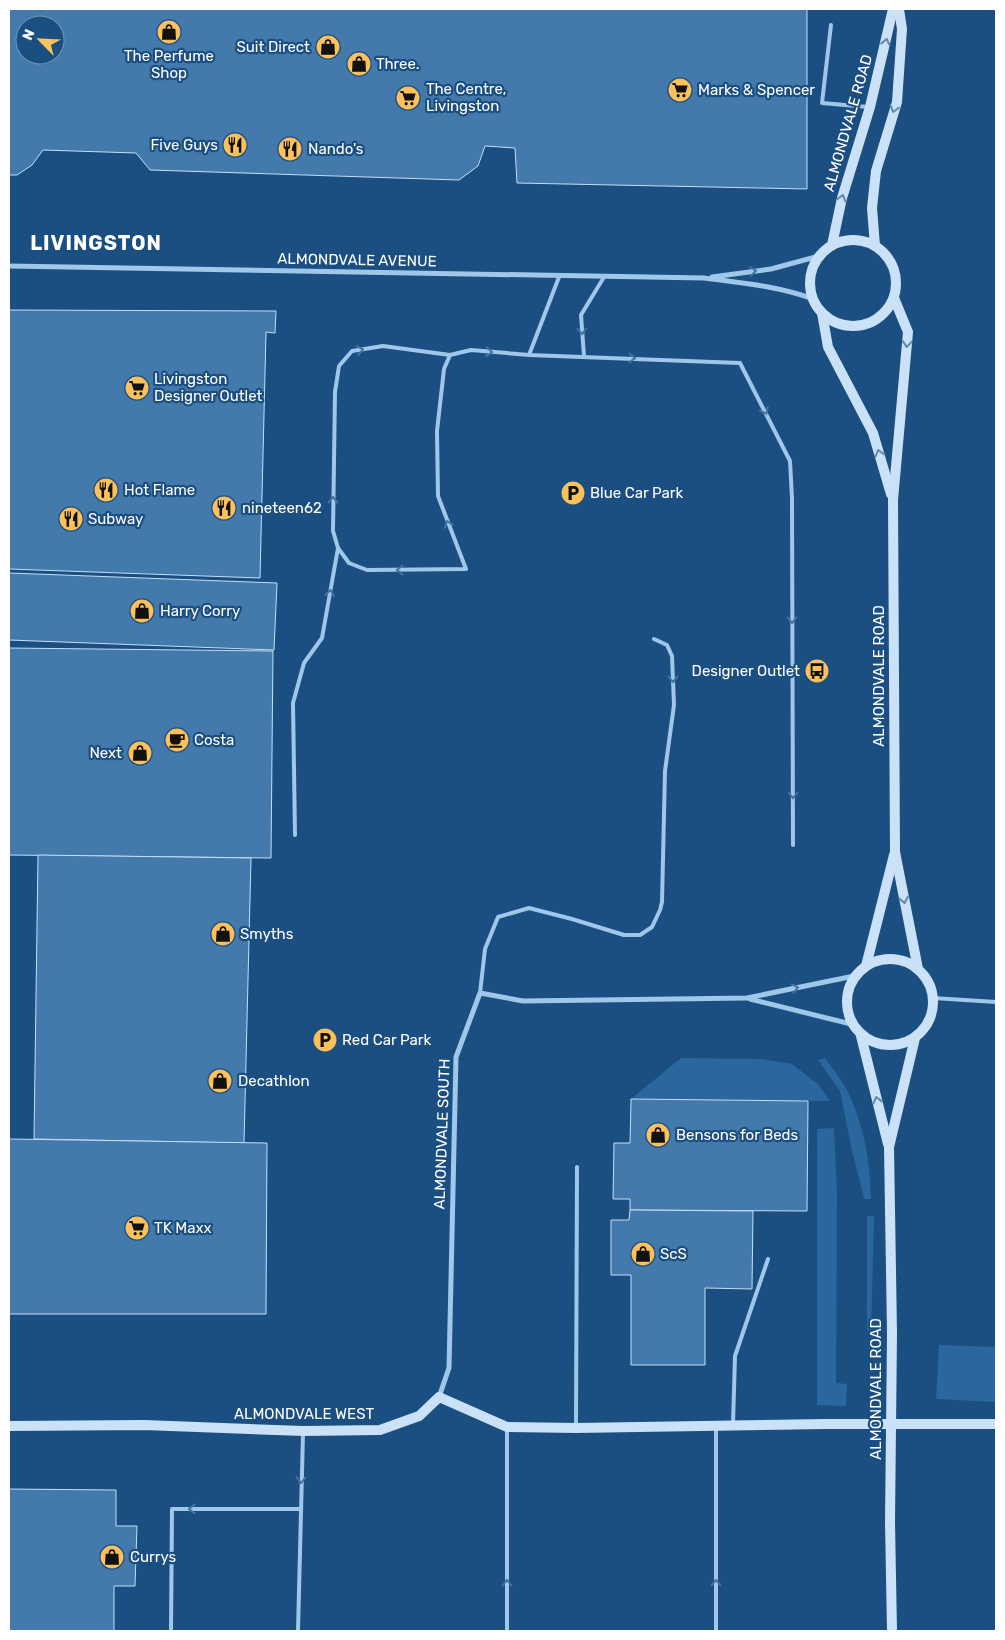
<svg xmlns="http://www.w3.org/2000/svg" width="1005" height="1640" viewBox="0 0 1005 1640" font-family="Rubik,sans-serif">
	<style>
		.green { fill: #2a679e }
		.building { fill: #4479ab; stroke: #c3dff8; fill-rule: evenodd }
		.lines { fill: none; stroke-linecap: round; stroke-linejoin: round }
		.lane { stroke: #9fc7ea; stroke-width: 4 }
		.street { stroke: #9fc7ea; stroke-width: 5 }
		.secondary { stroke: #cae1f7; stroke-width: 10 }
		.oneway { stroke: #6189b0 }
		.oneway2 { stroke: #4373a0 }
		.labels { text-anchor: middle; stroke-width: 4.5; stroke-linejoin: round; paint-order: stroke }
		.poi-label { font-size: 15px; fill: #fff; stroke: #1b4f81; text-anchor: start }
		.street-label { font-size: 15px; fill: #fff; stroke: #1b4f81 }
		.district-label { font-size: 20px; font-weight: bold; letter-spacing: 1px; fill: #fff; stroke: #1b4f81 }
	</style>
	<rect width="100%" height="100%" fill="#1b4f81"/>
	<!-- green -->
	<g class="green">
		<polygon points="681,1058 761,1059 792,1064 818,1084 830,1101 631,1099"/>
		<path d="M825,1058C832,1068 841,1079 847,1090C864,1125 870,1160 871,1199H864L863,1194L852,1151L840,1091L818,1060Z"/>
		<polygon points="834,1128 837,1193 836,1383 847,1384 846,1406 817,1405 817,1129"/>
		<polygon points="867,1216 874,1216 871,1330 867,1331"/>
		<polygon points="939,1345 996,1347 996,1402 936,1399"/>
	</g>
	<!-- building -->
	<g class="building">
		<path d="M9,9H807V189L517,183L515,148L485,146L478,166L459,180L150,170L136,153L43,150L32,165L17,175H9ZM25,25H55V55H25Z"/>
		<polygon points="9,310 276,311 275,333 266,332 260,578 9,569"/>
		<polygon points="9,573 277,583 274,650 9,640"/>
		<polygon points="9,648 273,651 271,858 9,855"/>
		<polygon points="38,855 251,858 244,1143 34,1139"/>
		<polygon points="631,1099 808,1101 807,1211 630,1210 630,1199 613,1199 614,1143 630,1143"/>
		<polygon points="9,1139 267,1143 266,1314 9,1314"/>
		<polygon points="630,1210 753,1211 752,1289 705,1288 705,1365 631,1365 631,1275 611,1275 611,1220 629,1220"/>
		<polygon points="9,1489 116,1490 116,1526 137,1526 135,1586 114,1586 114,1631 9,1631"/>
	</g>
	<g class="lines">
		<!-- lane -->
		<g class="lane">
			<polyline points="831,25 822,103 868,107"/>
			<polyline points="450,355 444,369 437,431 438,496 466,569 367,570 349,563 338,548 333,531 335,392 339,366 352,351 383,346 450,355 471,350 529,355 740,363 790,461 792,498 793,845"/>
			<polyline points="529,355 559,277"/>
			<polyline points="584,356 581,315 604,277"/>
			<polyline points="295,835 293,703 304,663 322,638 338,548"/>
			<polyline points="480,993 485,949 498,917 529,908 572,919 624,935 640,935 652,927 660,910 662,902 665,771 674,705 672,656 667,645 654,639"/>
			<polyline points="933,998 996,1002"/>
			<polyline points="733,1424 735,1356 768,1259"/>
			<polyline points="716,1426 716,1631"/>
			<polyline points="576,1428 577,1167"/>
			<polyline points="171,1631 172,1509 300,1509"/>
			<polyline points="298,1631 303,1433"/>
			<polyline points="507,1631 507,1429"/>
		</g>
		<!-- street -->
		<g class="street">
			<path d="M9,266L704,278C741,283 778,286 813,299"/>
			<polyline points="712,277 771,269 819,256"/>
			<polyline points="750,999 851,1024"/>
			<polyline points="439,1397 449,1368 456,1057 480,993 523,1001 747,998 854,976"/>
		</g>
		<!-- secondary -->
		<g class="secondary">
			<circle cx="853" cy="283" r="43"/>
			<polyline points="832,245 842,198 870,107 893,9"/>
			<polyline points="875,246 872,208 876,171 897,102 902,29 899,9"/>
			<polyline points="894,298 908,332 893,500 895,852 918,969"/>
			<polyline points="822,313 828,347 873,433 891,494"/>
			<circle cx="890" cy="1002" r="43"/>
			<polyline points="866,966 894,855"/>
			<polyline points="861,1036 888,1144"/>
			<polyline points="9,1426 144,1425 303,1431 380,1430 419,1416 439,1397 507,1427 576,1428 826,1424 996,1424"/>
			<polyline points="892,1631 890,1522 892,1333 889,1147 915,1038"/>
		</g>
	</g>
	<!-- one-way arrows -->
	<defs><path id="oneway-chevron" d="M-2-3.5L2.5 0L-2 3.5" fill="none" stroke-width="1.6" stroke-linecap="round" stroke-linejoin="round" transform="scale(1.25)"/></defs>
	<g class="oneway">
		<use href="#oneway-chevron" transform="translate(886 42) rotate(-78)"/>
		<use href="#oneway-chevron" transform="translate(894 109) rotate(106)"/>
		<use href="#oneway-chevron" transform="translate(842 198) rotate(-75)"/>
		<use href="#oneway-chevron" transform="translate(907 344) rotate(95)"/>
		<use href="#oneway-chevron" transform="translate(879 453) rotate(-107)"/>
		<use href="#oneway-chevron" transform="translate(904 900) rotate(79)"/>
		<use href="#oneway-chevron" transform="translate(877 1100) rotate(-104)"/>
	</g>
	<g class="oneway2">
		<use href="#oneway-chevron" transform="translate(753 271) rotate(-8)"/>
		<use href="#oneway-chevron" transform="translate(582 331) rotate(87)"/>
		<use href="#oneway-chevron" transform="translate(360 350) rotate(-11)"/>
		<use href="#oneway-chevron" transform="translate(489 352) rotate(5)"/>
		<use href="#oneway-chevron" transform="translate(632 358) rotate(2)"/>
		<use href="#oneway-chevron" transform="translate(765 411) rotate(63)"/>
		<use href="#oneway-chevron" transform="translate(333 500) rotate(-89)"/>
		<use href="#oneway-chevron" transform="translate(448 524) rotate(-111)"/>
		<use href="#oneway-chevron" transform="translate(400 570) rotate(179)"/>
		<use href="#oneway-chevron" transform="translate(330 593) rotate(-80)"/>
		<use href="#oneway-chevron" transform="translate(792 620) rotate(89)"/>
		<use href="#oneway-chevron" transform="translate(673 679) rotate(89)"/>
		<use href="#oneway-chevron" transform="translate(793 795) rotate(90)"/>
		<use href="#oneway-chevron" transform="translate(795 988) rotate(-12)"/>
		<use href="#oneway-chevron" transform="translate(301 1480) rotate(92)"/>
		<use href="#oneway-chevron" transform="translate(192 1509) rotate(-180)"/>
		<use href="#oneway-chevron" transform="translate(507 1583) rotate(-90)"/>
		<use href="#oneway-chevron" transform="translate(716 1583) rotate(-90)"/>
	</g>
	<!-- icons -->
	<defs>
		<symbol id="shop-disc" viewBox="-11 -11 22 22"><circle r="9.5" fill="#fcc15b" stroke="#1b4f81"/><path d="M-5-2.5h2.3a2.7 3.5 0 0 1 5.4 0H5L5.5 6h-11ZM-1.5-2.5h3a1.5 2.3 0 0 0-3 0Z" fill="#111"/></symbol>
		<symbol id="supermarket-disc" viewBox="-11 -11 22 22"><circle r="9.5" fill="#fcc15b" stroke="#1b4f81"/><path d="M-6-5.5h2.5l.6 2H6L4.5 2H-2.5L-4.4-4H-6ZM-1.5 3.2a1.3 1.3 0 1 0 .1 0ZM3 3.2a1.3 1.3 0 1 0 .1 0Z" fill="#111"/></symbol>
		<symbol id="restaurant-disc" viewBox="-11 -11 22 22"><circle r="9.5" fill="#fcc15b" stroke="#1b4f81"/><path d="M-5-6h1v4h1v-4h1v4h1v-4h1v5L-1.5 .5V6h-2V.5L-5-1ZM5-6V6H3V1.5H1.5Q1.5-4 5-6Z" fill="#111"/></symbol>
		<symbol id="parking-disc" viewBox="-11 -11 22 22"><circle r="9.5" fill="#fcc15b" stroke="#1b4f81"/><path d="M-3.5-5.5H1a3.5 3.5 0 0 1 0 7H-1V5.5H-3.5ZM-1-3.4V-.6H.8a1.4 1.4 0 0 0 0-2.8Z" fill="#111"/></symbol>
		<symbol id="bus-disc" viewBox="-11 -11 22 22"><circle r="9.5" fill="#fcc15b" stroke="#1b4f81"/><path d="M-5-6H5V4H4V6H2V4H-2V6H-4V4H-5ZM-3.5-4V0h7V-4ZM-3.5 1.2v1.5H-2V1.2ZM2 1.2v1.5H3.5V1.2Z" fill="#111"/></symbol>
		<symbol id="cafe-disc" viewBox="-11 -11 22 22"><circle r="9.5" fill="#fcc15b" stroke="#1b4f81"/><path d="M-5.5-4.5H6V0H3Q3 3.5 0 3.5H-2.5Q-5.5 3.5-5.5 0ZM3-3.2v2h1.7v-2ZM-6 4.5H4V6H-6Z" fill="#111"/></symbol>
	</defs>
	<g fill-rule="evenodd">
		<use href="#shop-disc" x="155" y="18" width="28" height="28"/>
		<use href="#shop-disc" x="314" y="33" width="28" height="28"/>
		<use href="#shop-disc" x="345" y="50" width="28" height="28"/>
		<use href="#supermarket-disc" x="666" y="76" width="28" height="28"/>
		<use href="#supermarket-disc" x="394" y="84" width="28" height="28"/>
		<use href="#restaurant-disc" x="221" y="131" width="28" height="28"/>
		<use href="#restaurant-disc" x="276" y="135" width="28" height="28"/>
		<use href="#supermarket-disc" x="123" y="374" width="28" height="28"/>
		<use href="#restaurant-disc" x="92" y="476" width="28" height="28"/>
		<use href="#parking-disc" x="559" y="479" width="28" height="28"/>
		<use href="#restaurant-disc" x="210" y="494" width="28" height="28"/>
		<use href="#restaurant-disc" x="57" y="505" width="28" height="28"/>
		<use href="#shop-disc" x="128" y="597" width="28" height="28"/>
		<use href="#bus-disc" x="803" y="657" width="28" height="28"/>
		<use href="#cafe-disc" x="163" y="726" width="28" height="28"/>
		<use href="#shop-disc" x="126" y="739" width="28" height="28"/>
		<use href="#shop-disc" x="209" y="920" width="28" height="28"/>
		<use href="#parking-disc" x="311" y="1026" width="28" height="28"/>
		<use href="#shop-disc" x="206" y="1067" width="28" height="28"/>
		<use href="#shop-disc" x="644" y="1121" width="28" height="28"/>
		<use href="#supermarket-disc" x="123" y="1214" width="28" height="28"/>
		<use href="#shop-disc" x="629" y="1240" width="28" height="28"/>
		<use href="#shop-disc" x="98" y="1543" width="28" height="28"/>
	</g>
	<g class="labels">
		<!-- poi labels -->
		<g class="poi-label">
			<text x="310" y="52" text-anchor="end">Suit Direct</text>
			<text x="169" y="61" text-anchor="middle">The Perfume<tspan x="169" dy="17">Shop</tspan></text>
			<text x="376" y="69">Three.</text>
			<text x="426" y="94">The Centre,<tspan x="426" dy="17">Livingston</tspan></text>
			<text x="698" y="95">Marks &amp; Spencer</text>
			<text x="218" y="150" text-anchor="end">Five Guys</text>
			<text x="308" y="154">Nando's</text>
			<text x="154" y="384">Livingston<tspan x="154" dy="17">Designer Outlet</tspan></text>
			<text x="124" y="495">Hot Flame</text>
			<text x="590" y="498">Blue Car Park</text>
			<text x="242" y="513">nineteen62</text>
			<text x="88" y="524">Subway</text>
			<text x="160" y="616">Harry Corry</text>
			<text x="800" y="676" text-anchor="end">Designer Outlet</text>
			<text x="194" y="745">Costa</text>
			<text x="122" y="758" text-anchor="end">Next</text>
			<text x="240" y="939">Smyths</text>
			<text x="342" y="1045">Red Car Park</text>
			<text x="238" y="1086">Decathlon</text>
			<text x="676" y="1140">Bensons for Beds</text>
			<text x="154" y="1233">TK Maxx</text>
			<text x="660" y="1259">ScS</text>
			<text x="130" y="1562">Currys</text>
		</g>
		<!-- street labels -->
		<g class="street-label">
			<text transform="translate(848 123) rotate(-74)" y="5">ALMONDVALE ROAD</text>
			<text transform="translate(357 260) rotate(1)" y="5">ALMONDVALE AVENUE</text>
			<text transform="translate(879 676) rotate(-90)" y="5">ALMONDVALE ROAD</text>
			<text transform="translate(442 1134) rotate(-88)" y="5">ALMONDVALE SOUTH</text>
			<text transform="translate(876 1389) rotate(-90)" y="5">ALMONDVALE ROAD</text>
			<text x="304" y="1419">ALMONDVALE WEST</text>
		</g>
		<!-- district labels -->
		<g class="district-label">
			<text x="96" y="250">LIVINGSTON</text>
		</g>
	</g>
	<!-- border -->
	<rect width="1005" height="1640" fill="none" stroke="#ffffff" stroke-width="20"/>
	<!-- north arrow -->
	<g transform="translate(40 40) rotate(294)"><circle r="24" fill="#1b4f81" stroke="#7695b3"/>
	<path d="M0-4L9 19L0 12L-9 19Z" fill="#fcc15b"/>
	<text y="-8" font-size="14" font-weight="bold" text-anchor="middle" fill="#ffffff">N</text>
	</g>
</svg>
